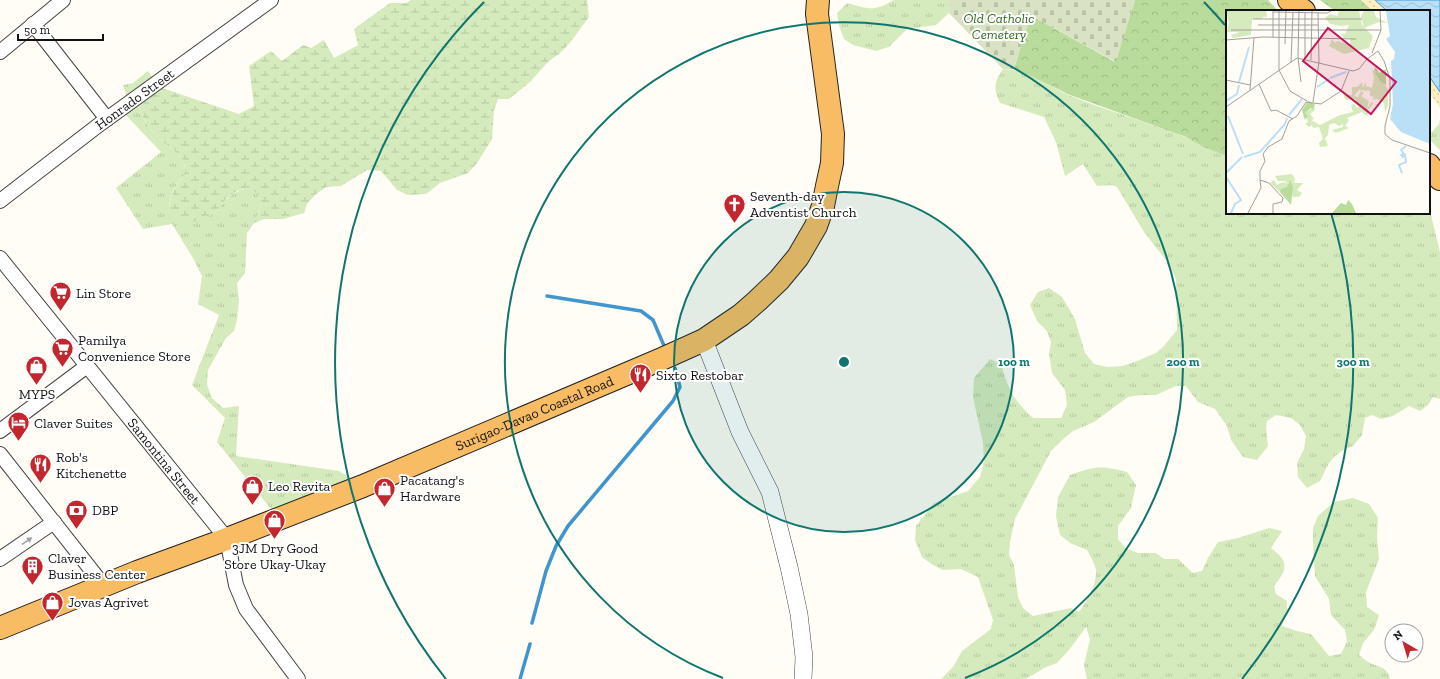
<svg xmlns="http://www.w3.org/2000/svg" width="1440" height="679" viewBox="0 0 1440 679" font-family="'Zilla Slab',serif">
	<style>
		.grass { fill: url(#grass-tufts) }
		.forest { fill: url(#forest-crowns) }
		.wetland { fill: url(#wetland-marsh) }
		.sand { fill: url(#sand-dots) }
		.cemetery { fill: url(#cemetery-stones) }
		.water { fill: url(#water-waves); stroke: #3f96cf }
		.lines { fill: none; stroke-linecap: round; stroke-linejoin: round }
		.stream { stroke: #3f96cf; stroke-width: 3.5 }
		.minor-casing { stroke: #444; stroke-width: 16 }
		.tertiary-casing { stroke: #444; stroke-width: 18 }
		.trunk-casing { stroke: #222; stroke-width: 24 }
		.minor { stroke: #fff; stroke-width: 14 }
		.tertiary { stroke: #fff; stroke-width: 17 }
		.trunk { stroke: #f7bc64; stroke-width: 22 }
		.oneway { fill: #a0a0a0 }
		.ring { fill: none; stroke: #0f766e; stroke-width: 2 }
		.labels { text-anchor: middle; stroke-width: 4; stroke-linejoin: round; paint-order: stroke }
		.park-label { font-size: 14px; font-style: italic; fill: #2f6b1f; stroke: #fff }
		.street-label { font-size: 14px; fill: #111; stroke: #fff }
		.poi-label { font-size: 14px; fill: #111; stroke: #fff; text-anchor: start }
		.inset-river { fill: none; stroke: #b9e0f7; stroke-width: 2 }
		.inset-road { fill: none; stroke: #a09f9a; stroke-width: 1 }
		.view { fill: #c2185b; fill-opacity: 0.15; stroke: #c2185b; stroke-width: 2 }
		.inset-edge { fill: none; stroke: #111; stroke-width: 2 }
		.centre { fill: #0f766e; stroke: #fff; stroke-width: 2 }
		.ring-label { font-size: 12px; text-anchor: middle; font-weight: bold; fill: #0f766e; stroke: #fff; stroke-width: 4; stroke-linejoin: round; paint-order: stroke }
	</style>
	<defs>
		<pattern id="grass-tufts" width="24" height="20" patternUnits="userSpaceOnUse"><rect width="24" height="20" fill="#d5ebbd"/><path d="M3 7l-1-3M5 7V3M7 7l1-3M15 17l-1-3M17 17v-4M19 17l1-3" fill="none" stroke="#b6c8a1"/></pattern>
		<pattern id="forest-crowns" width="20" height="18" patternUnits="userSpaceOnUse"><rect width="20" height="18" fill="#b9dc9c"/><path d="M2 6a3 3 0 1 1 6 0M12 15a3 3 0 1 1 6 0" fill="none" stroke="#9ebc85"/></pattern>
		<pattern id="wetland-marsh" width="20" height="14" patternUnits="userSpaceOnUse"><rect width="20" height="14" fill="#d5ebbd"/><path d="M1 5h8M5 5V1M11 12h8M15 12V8" fill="none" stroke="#b6c8a1"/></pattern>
		<pattern id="sand-dots" width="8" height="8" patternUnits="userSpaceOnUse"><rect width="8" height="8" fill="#fbeec1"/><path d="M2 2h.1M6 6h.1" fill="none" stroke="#d6cba5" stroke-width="1.8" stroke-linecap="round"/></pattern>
		<pattern id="cemetery-stones" width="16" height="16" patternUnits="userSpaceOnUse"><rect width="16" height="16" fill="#d9e3c4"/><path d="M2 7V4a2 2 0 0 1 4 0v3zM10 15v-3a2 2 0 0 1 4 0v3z" fill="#b9c2a7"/></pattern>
		<pattern id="water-waves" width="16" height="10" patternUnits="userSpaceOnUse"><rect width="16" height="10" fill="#b9e0f7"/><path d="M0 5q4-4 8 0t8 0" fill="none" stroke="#9ebfd3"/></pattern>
	</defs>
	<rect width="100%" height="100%" fill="#fffdf5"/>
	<!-- grass -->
	<g class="grass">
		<path d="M894,0H950L949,13L936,25L907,29L889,47L876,51L853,45L844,39L839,26L837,13L847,3C869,9 873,12 894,0Z"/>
		<path d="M1003,69C1028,69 1049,87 1071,96C1108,111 1148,122 1185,137C1199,143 1213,150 1227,156V213H1429V207L1440,252V399L1433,397L1428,405L1420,411L1409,406L1393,416L1381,419L1372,415L1365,418L1362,435L1353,446L1343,450L1335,456L1329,463L1320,481L1307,488L1298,477L1297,463L1304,449L1306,436L1300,425L1291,418L1276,415L1267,421L1266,427L1268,446L1257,460L1243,457L1231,440L1227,426L1215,409L1198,402L1186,386H1176L1156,395H1141L1128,397L1094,422L1073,431L1062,440L1051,451L1015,519L1010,542L1009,555L1014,565L1018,597L1023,608L1033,616L1071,608L1079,612C1087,601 1097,585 1096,570C1095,564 1090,556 1087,550L1070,543L1060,535L1056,516L1058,497L1070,475C1095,466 1101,465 1127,472L1136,485L1131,508L1118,526V539L1125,548L1138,553H1156L1164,559H1178L1193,573L1202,571L1208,558L1218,542L1238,538L1269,528L1282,531L1271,548C1290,562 1287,570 1274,586L1276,594L1287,601V611L1282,626L1297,631L1311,634L1329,656L1341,654L1347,641L1345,630L1331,615L1329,599L1315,576L1313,543V528L1318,516L1334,502L1353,498L1369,504L1378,518L1377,537L1379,559L1366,592L1367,607L1379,615L1374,630L1363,643L1359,655C1363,658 1366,661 1370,663C1379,667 1388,667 1390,679H1087L1084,665L1090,639L1086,627L1069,650L1057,663L1044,668L1026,679H941L953,667L962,651L991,629L993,620L978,577L961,569L943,570L933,565L922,557L915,540L916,526L934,503L968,491L980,477L984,462L983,443L973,397L974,378L990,359L1001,364C1008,389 1014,401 1033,418H1061L1067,405L1065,390L1052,373L1049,354L1051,342L1047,331L1037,321L1030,305L1038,292L1049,288L1062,297L1075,319L1085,353L1094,364L1108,367L1122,366L1137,361L1156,353L1164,346L1177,330L1176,279L1169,264L1144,232L1117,187L1112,185L1097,186L1083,164L1065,176L1056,142L1044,117L1000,103C993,89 994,82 1003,69Z"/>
		<path d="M148,71L159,87L139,107C143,121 153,134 164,143C171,148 180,154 184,162C185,166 185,171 185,175C175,184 172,192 169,205L215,213C225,200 231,192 248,188L257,194L262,204L254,223L247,233L245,273L237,283L239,300L237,320L234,331L226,338L208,370L207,385L212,398L223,408L239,406L236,456L339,471L363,486L279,519L217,442L225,418L192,385L219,315L198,304L202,276L193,258L172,224L143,229L116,188L161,152L120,109L129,103L123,85L133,83Z"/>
		<polygon points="1440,120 1440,150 1431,141 1429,135 1439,124"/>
	</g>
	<!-- forest -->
	<g class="forest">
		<polygon points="1135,0 1268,0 1278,11 1227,11 1227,156 1204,147 1186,137 1070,95 1033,77 1014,69 1025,32 1032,16 1115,62"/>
		<polygon points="1320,0 1361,0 1373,11 1335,11"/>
	</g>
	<!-- wetland -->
	<path class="wetland" d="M411,0H587L589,17L569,44L559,54L549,61L530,82L509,99H498L494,110L492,139L477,163L468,173L440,183L426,194L408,195L397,190L381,171L367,170L341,186L326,187L315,195L307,204L304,213L283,219H264L254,223L262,204L257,194L248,188L237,191L227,198L215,213L201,221L186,222L175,215L169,206C172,193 175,184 185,175C185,171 185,166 184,162C180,154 171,148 164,143C153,134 143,121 139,107L159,87L239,114L254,106L249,66L271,51L282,61L303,45L311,48L324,40L334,58L358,45L354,29L390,3H406Z"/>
	<!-- sand -->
	<g class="sand">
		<polygon points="1361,0 1375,0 1387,11 1373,11"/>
		<polygon points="1429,76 1440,92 1440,108 1429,92"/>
	</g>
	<!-- cemetery -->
	<polygon class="cemetery" points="950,0 1135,0 1116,62 1032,16 1025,32 1014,69 1003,69 949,13"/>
	<!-- water -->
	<polygon class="water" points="1375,0 1440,0 1440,92 1429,76 1429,11 1387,11"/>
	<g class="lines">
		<!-- stream -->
		<g class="stream">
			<polyline points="547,296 641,311 653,320 665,348"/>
			<polyline points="532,623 546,571 556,546 568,526 673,401 680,387 675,368"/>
			<polyline points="520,679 530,644"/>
		</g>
		<defs>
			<g id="minor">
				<polyline points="33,24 107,119"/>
				<polyline points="0,52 63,0"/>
				<path id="s1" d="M0,201L100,124L271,0"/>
				<path id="s2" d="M0,258L227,539L236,585L246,609L298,679"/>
				<polyline points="0,431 87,366"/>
				<polyline points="0,454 104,586"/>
				<polyline points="0,559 54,522"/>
			</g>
			<polyline id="tertiary" points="704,340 740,432 770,492 789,567 799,614 804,657 803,679"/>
			<g id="trunk">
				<polyline points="1289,0 1304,11"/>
				<polyline points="1429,165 1440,179"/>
				<path id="s3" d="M0,628L137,572L227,539L363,486L664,358L704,340L741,315L757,301L779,280L798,257L816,226L823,206L827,186L832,163L833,134L817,14L818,0"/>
			</g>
		</defs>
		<!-- minor casing -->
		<use href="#minor" class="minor-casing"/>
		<!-- tertiary casing -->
		<use href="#tertiary" class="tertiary-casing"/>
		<!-- trunk casing -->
		<use href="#trunk" class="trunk-casing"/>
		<!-- minor -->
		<use href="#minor" class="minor"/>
		<!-- tertiary -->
		<use href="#tertiary" class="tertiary"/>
		<!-- trunk -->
		<use href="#trunk" class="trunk"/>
	</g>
	<!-- one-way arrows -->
	<defs><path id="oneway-solid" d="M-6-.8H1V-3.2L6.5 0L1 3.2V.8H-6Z"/></defs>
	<use class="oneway" href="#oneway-solid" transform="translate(27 541) rotate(-34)"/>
	<!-- distance rings -->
	<circle cx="844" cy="362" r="170" fill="#0f766e" fill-opacity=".12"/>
	<g class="ring">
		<circle cx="844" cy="362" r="170"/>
		<path d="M723 678A339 339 0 1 1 965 678"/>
		<path d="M446 679A509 509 0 0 1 484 2M1204 2A509 509 0 0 1 1225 25M1331 213A509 509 0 0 1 1242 679"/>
	</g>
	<!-- icons -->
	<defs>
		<symbol id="church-pin" viewBox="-11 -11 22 30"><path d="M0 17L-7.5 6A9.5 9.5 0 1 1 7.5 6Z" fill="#c4262e" stroke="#fff"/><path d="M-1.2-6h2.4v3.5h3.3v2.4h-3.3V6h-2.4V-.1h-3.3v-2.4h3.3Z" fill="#fff"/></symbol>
		<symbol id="supermarket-pin" viewBox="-11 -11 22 30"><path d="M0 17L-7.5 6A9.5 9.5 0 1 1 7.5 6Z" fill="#c4262e" stroke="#fff"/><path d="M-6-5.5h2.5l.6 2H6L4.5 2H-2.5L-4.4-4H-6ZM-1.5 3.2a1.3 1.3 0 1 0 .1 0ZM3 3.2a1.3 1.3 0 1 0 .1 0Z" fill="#fff"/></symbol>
		<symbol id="shop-pin" viewBox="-11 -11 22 30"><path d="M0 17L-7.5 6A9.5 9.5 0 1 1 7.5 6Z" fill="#c4262e" stroke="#fff"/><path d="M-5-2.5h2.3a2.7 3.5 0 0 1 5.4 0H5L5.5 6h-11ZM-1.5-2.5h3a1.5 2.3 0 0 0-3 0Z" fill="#fff"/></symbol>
		<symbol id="restaurant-pin" viewBox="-11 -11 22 30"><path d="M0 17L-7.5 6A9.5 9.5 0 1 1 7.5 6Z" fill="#c4262e" stroke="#fff"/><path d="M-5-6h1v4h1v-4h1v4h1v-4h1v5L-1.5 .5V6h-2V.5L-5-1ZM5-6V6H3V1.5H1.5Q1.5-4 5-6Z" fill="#fff"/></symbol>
		<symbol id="hotel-pin" viewBox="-11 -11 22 30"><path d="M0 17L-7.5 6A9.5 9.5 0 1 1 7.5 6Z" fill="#c4262e" stroke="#fff"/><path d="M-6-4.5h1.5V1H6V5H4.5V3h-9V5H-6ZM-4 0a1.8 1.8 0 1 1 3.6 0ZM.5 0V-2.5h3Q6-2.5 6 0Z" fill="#fff"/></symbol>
		<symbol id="bank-pin" viewBox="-11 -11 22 30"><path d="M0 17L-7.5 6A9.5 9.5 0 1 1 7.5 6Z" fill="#c4262e" stroke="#fff"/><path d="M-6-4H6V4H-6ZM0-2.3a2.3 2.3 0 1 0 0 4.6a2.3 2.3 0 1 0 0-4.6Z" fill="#fff"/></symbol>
		<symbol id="building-pin" viewBox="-11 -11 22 30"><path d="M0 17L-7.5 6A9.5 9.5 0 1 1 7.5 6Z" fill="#c4262e" stroke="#fff"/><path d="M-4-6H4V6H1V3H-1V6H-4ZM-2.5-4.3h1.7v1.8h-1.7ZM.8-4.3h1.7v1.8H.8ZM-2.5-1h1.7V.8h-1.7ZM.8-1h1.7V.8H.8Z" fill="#fff"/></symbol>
	</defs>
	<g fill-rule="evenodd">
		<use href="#church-pin" x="722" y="192" width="25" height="34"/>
		<use href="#supermarket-pin" x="48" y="280" width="25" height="34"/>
		<use href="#supermarket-pin" x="50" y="336" width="25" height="34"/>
		<use href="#shop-pin" x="24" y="354" width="25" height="34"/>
		<use href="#restaurant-pin" x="628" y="362" width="25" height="34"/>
		<use href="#hotel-pin" x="6" y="410" width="25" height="34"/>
		<use href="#restaurant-pin" x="28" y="452" width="25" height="34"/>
		<use href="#shop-pin" x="240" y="474" width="25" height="34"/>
		<use href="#shop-pin" x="372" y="476" width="25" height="34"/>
		<use href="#bank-pin" x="64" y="498" width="25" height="34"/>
		<use href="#shop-pin" x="262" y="508" width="25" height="34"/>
		<use href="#building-pin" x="20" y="554" width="25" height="34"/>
		<use href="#shop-pin" x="40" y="590" width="25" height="34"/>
	</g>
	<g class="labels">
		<!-- park labels -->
		<g class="park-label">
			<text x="999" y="23">Old Catholic<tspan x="999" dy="16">Cemetery</tspan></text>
		</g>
		<!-- street labels -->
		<g class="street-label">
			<text dy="5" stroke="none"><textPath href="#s1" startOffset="169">Honrado Street</textPath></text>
			<text dy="5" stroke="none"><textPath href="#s3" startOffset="576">Surigao-Davao Coastal Road</textPath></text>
			<text dy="5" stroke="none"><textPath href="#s2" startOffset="261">Samontina Street</textPath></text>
		</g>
		<!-- poi labels -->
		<g class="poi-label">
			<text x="750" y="201">Seventh-day<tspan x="750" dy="16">Adventist Church</tspan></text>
			<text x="76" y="298">Lin Store</text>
			<text x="78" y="345">Pamilya<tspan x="78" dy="16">Convenience Store</tspan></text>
			<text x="656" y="380">Sixto Restobar</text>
			<text x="37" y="399" text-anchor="middle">MYPS</text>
			<text x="34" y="428">Claver Suites</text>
			<text x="56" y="462">Rob's<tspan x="56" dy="16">Kitchenette</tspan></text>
			<text x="400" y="485">Pacatang's<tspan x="400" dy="16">Hardware</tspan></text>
			<text x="268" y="491">Leo Revita</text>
			<text x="92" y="515">DBP</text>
			<text x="275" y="553" text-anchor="middle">3JM Dry Good<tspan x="275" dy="16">Store Ukay-Ukay</tspan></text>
			<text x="48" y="563">Claver<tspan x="48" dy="16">Business Center</tspan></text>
			<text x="68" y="607">Jovas Agrivet</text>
		</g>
	</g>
	<!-- overview -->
	<g transform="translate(1226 10)">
		<rect width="204" height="204" fill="#fffdf5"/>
		<path d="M138,1H148L150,7L161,13L153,12L138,18L135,6ZM146,59L162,79V95L159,103L158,93L151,89L146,90L148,87L144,86V81L133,80L128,86L132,87L135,81L138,83L135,86L143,91L141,99L145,92L148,93L142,100V106L136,102L121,108L123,110L119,116L123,118L110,123L106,120L117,117V114L113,116L108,113L103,115L102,125L99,128L102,136L94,137L93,133L97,129L93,117L87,118L86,115L83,117L79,114L82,112L79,103L88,97L89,100L84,104L88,109L85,110L94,115L114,105L127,102L125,95L128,94L131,98L133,96L129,93L130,89L120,90L117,85H126V77H131L136,72L137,78L140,71V76L146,78L148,69ZM66,164L69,169L68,173H77L71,180L76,183L73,187H67L63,171L62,176L54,182L44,173L48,170L51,175L57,172L62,174L59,171H52L49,166Z" fill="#d5ebbd"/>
		<path d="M150,57L153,63L160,59V75L155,72L149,63L148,59ZM82,91L89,94L87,100L85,98L79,103L82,106L79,110L76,100ZM64,170L67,177L65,195L54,182L55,179L61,177ZM122,190L126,194L130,203H106L115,193L120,195Z" fill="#b9dc9c"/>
		<path d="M0,1H40L41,5L40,8L38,6L36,9H26L25,25L7,28L5,25L14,22H1L3,12ZM113,1H133L136,15L147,26L143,38L118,44L103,36L106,29L109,33L111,31L124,34V28H118L115,24H119L123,15L115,16L104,14L99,8L104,4L111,6Z" fill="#d5ebbd"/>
		<path d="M160,1H204V134L175,122L164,109L167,94L165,51L168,49L169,42L160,29L164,26Z" fill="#b9e0f7"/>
		<path class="inset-river" d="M104,68L120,62M13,72L23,37M91,77L103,69M0,91L11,84L13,75M63,105L76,89M2,106L17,144M18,147L34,142L59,114L61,108M0,163L16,147M176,163L173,155L180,152L179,145L177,147L175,145L178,144L175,140L180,136M0,167L15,190L9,194L5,203"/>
		<path class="inset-road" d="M53,1V60L64,81L81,91M73,1L72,48L75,72M47,2L101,3L105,1M27,9H136M32,15H92M5,20H155M47,27V1M0,30L37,27L130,29M59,34L60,1M146,43L155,20L154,1M79,48V2M85,50L86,1M65,52L67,2M0,70L24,75M33,74L45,101L50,100L67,109M24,80L28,28M87,92L93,52L92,3M0,97L71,48L127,61L133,59L141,49L152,41L158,51L164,69V96L159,116V124L166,130L204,143M22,203L35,178L34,170M47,203V194L56,192L57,188L43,173L34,170V161L39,151L37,144L42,137L56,129L63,111L71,106L80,92L95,94L115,81L123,61"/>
		<path class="view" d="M102,18L170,72L145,104L77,51Z"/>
		<rect width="204" height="204" class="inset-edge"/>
	</g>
	<circle cx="844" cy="362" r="6" class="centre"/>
	<g class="ring-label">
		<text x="1014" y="366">100 m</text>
		<text x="1183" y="366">200 m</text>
		<text x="1353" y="366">300 m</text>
	</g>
	<!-- north arrow -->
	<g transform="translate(1404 643) rotate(322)"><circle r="19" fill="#ffffff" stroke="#a0a0a0"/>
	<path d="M0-3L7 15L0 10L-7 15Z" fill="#c4262e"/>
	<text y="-6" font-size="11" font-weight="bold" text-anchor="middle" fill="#111111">N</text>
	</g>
	<!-- scale -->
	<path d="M18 34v6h85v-6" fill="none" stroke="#111111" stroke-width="2"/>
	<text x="24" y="34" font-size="12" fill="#111111" stroke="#ffffff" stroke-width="3" paint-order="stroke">50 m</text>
</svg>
